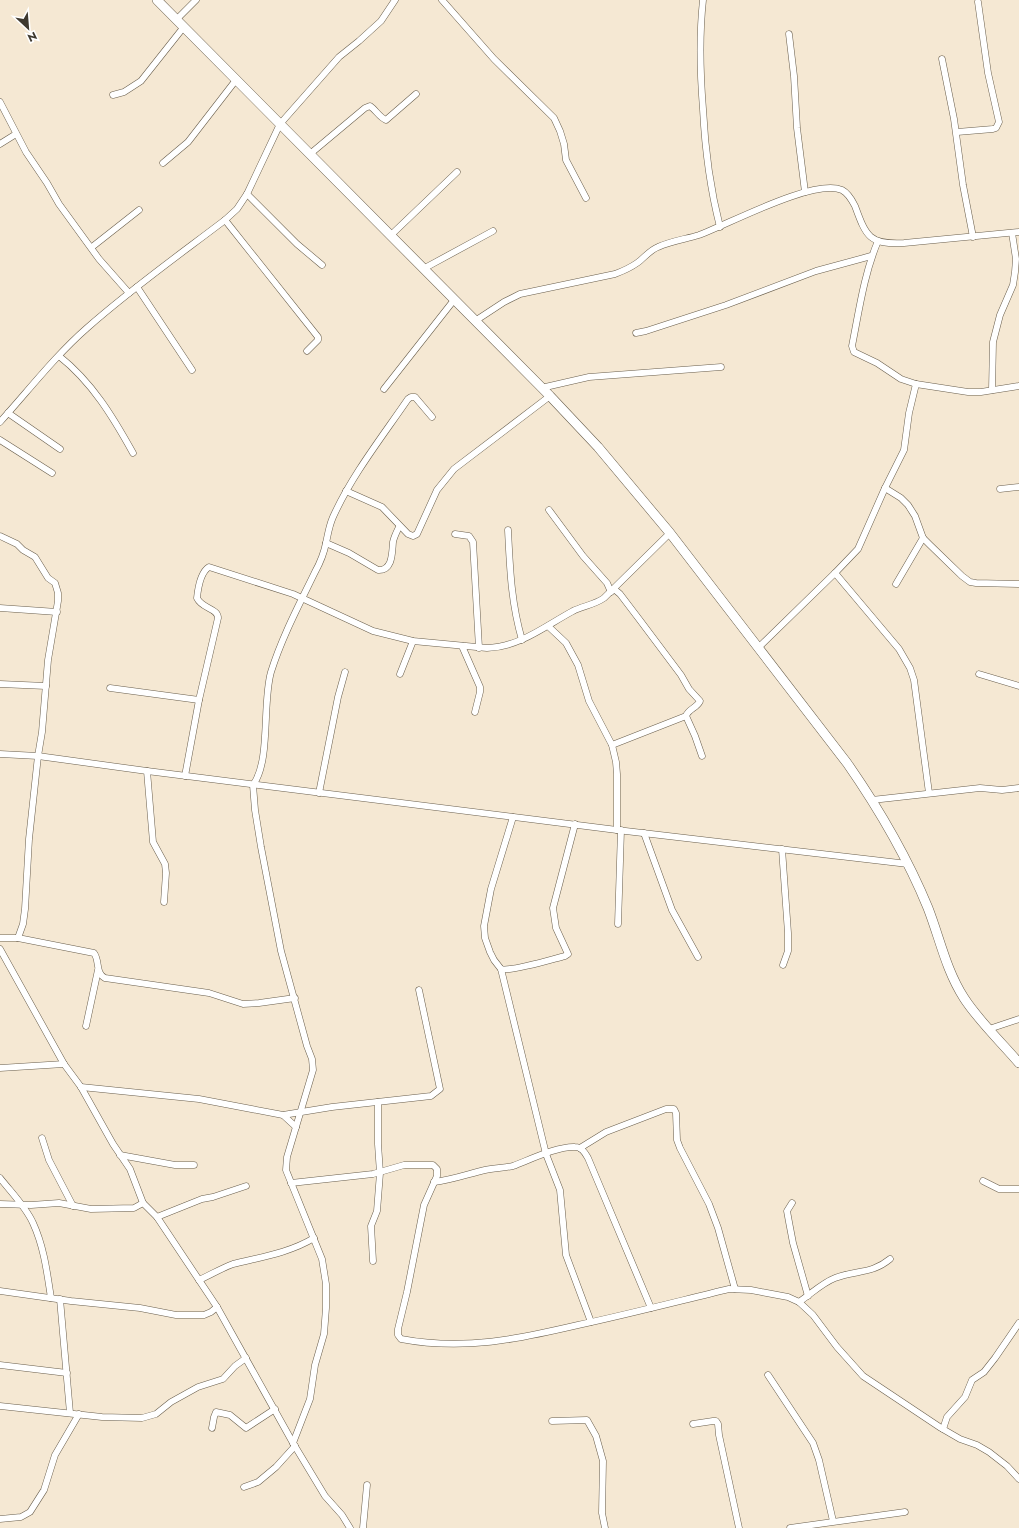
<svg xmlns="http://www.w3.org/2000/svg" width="1019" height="1528" viewBox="0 0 1019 1528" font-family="Jost,sans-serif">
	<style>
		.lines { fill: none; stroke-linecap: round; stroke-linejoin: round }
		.street-casing { stroke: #695e4c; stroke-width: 7 }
		.secondary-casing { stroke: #695e4c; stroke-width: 10 }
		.street { stroke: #fff; stroke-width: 6 }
		.secondary { stroke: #fff; stroke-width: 9 }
	</style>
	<rect width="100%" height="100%" fill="#f5e8d3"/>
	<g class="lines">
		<defs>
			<g id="street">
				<polyline points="442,0 494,59 554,118 560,131 564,144 566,160 586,198"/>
				<path d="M703,0C699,37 700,72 703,109C705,149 710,188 720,227"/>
				<polyline points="176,20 196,0"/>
				<polyline points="789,34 794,76 797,128 805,192"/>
				<polyline points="942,59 954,119 963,185 973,237"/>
				<polyline points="113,95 124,92 141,81 183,28"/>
				<polyline points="0,102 26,152 47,183 59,204 99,259 129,293"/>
				<polyline points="957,132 993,129 996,128 999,122 988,73 978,2"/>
				<polyline points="0,144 16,134"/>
				<path d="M310,154L365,108L370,106C376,110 379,117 386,120L416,94"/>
				<polyline points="163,163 188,142 236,80"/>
				<polyline points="247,194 297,244 322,265"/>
				<polyline points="225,220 318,337 318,340 307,351"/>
				<polyline points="391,235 457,172"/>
				<path d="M878,241C864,274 859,311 852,346L854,352L877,363L901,379L916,384L968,392H981L1019,386"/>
				<polyline points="92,247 139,210"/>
				<polyline points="423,269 493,231"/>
				<polyline points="137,287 192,370"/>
				<path d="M475,321L504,302L520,294L615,274C623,271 630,268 637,263C644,258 650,250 658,247C671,241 686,239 699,235C729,224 814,178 842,190C848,193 852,200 855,206C866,236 869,245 904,243L1019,232"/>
				<polyline points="636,333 646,331 726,305 816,271 871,256"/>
				<path d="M59,356C92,382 113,417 133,453"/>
				<polyline points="541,388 589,377 721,367"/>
				<polyline points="384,389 454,300"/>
				<polyline points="992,390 993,342 1000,315 1013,285 1015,272 1016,259 1012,233"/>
				<polyline points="8,413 60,449"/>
				<path d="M0,422C29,390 55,356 87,328C131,289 179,255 225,220L237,209L247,194L280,124L339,57L359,41L381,21L395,0"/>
				<polyline points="0,440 52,473"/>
				<polyline points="885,488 901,498 908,505 915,516 923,538 930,545 962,576 970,582 976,583 1019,584"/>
				<polyline points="1000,489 1019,487"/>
				<polyline points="346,491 382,507 408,534 413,536 417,534 437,490 454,469 550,396"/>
				<polyline points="549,510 583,556 607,583 611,592"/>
				<path d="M508,530C510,569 511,602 522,640"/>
				<polyline points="455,534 469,536 473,542 479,648"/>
				<polyline points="0,536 17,544 23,550 35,557 48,578 55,583 58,593 58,601 48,660 42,732 38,756 29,839 25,909 23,924 18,938 0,938"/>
				<path d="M326,543L349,553L378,570C393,571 392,552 393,542C394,537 397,531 399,527"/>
				<polyline points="835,573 899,649 910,668 914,680 929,793"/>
				<polyline points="896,584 923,538"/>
				<polyline points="0,608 57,612"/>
				<polyline points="549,627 566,643 578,665 589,701 612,745 616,762 617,774 617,830"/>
				<polyline points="462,646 480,687 480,692 475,712"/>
				<polyline points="758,648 835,573 858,549 885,488 904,450 909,413 916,384"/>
				<polyline points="400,674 413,641"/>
				<polyline points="979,674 1019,686"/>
				<polyline points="0,684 46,686"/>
				<polyline points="110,688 199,700"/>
				<polyline points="686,716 695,736 702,756"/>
				<path d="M612,745L686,716C688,709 697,708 700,701L689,689L681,675L639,619L620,594L614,589"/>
				<polyline points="0,754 38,756 147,771 617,830 908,864"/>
				<polyline points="147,771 153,842 165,864 166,873 164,902"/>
				<path d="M185,776L199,700L218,618C218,608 202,609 197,598C198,588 201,572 209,567L293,594L373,631L413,641L487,648C520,647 545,626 573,611C583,606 594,605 604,598L670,533"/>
				<polyline points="319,793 338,697 345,672"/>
				<polyline points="872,800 980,788 1002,790 1019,788"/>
				<polyline points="513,817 491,889 484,926 485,938 490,952 494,960 501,969 546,1154 560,1190 566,1255 591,1322"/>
				<polyline points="644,833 672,910 698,957"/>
				<polyline points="782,849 788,933 788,951 783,965"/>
				<polyline points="618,924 621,830"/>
				<path d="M18,938L94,953C100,961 95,973 105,978L209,993L243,1004L259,1003L295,998"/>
				<polyline points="0,949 64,1064 81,1087 113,1144 130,1169 143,1203 157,1217 217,1307 293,1443 325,1496 342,1515 350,1528"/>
				<path d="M501,969C511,972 553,959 565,956L568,954L556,928L553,908L575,824"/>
				<polyline points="86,1026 98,970"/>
				<polyline points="989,1029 1019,1019"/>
				<polyline points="0,1068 64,1064"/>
				<polyline points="81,1087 199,1099 283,1115 332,1107 431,1096 440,1089 419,990"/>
				<polyline points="283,1115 296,1127"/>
				<polyline points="42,1138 49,1160 73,1206"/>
				<polyline points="580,1148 606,1132 666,1109 674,1109 676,1113 677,1140 680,1148 709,1204 718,1228 735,1289"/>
				<polyline points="120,1155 175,1165 194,1165"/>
				<path d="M0,1178C11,1192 26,1207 33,1223C44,1247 47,1272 51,1298"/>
				<polyline points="983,1181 999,1189 1019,1189"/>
				<path d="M434,1182C452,1180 468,1174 485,1170C494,1168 504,1168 513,1166C529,1160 558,1146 575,1147C582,1147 585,1153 588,1158L651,1308"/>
				<path d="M291,1183L373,1174L404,1165H433L437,1169V1176L424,1205L407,1292L398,1329V1335L401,1339C464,1351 518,1339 578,1325C629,1314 679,1301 729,1289L751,1290L788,1297L799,1302L813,1315L837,1347L863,1376L941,1428L960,1439L977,1445L989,1452L1007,1466L1019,1479"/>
				<polyline points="792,1203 787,1211 789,1222 793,1243 808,1296"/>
				<polyline points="0,1204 31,1205 59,1203 91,1209 134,1208 143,1203"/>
				<polyline points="157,1217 202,1199 213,1197 246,1186"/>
				<polyline points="373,1261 371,1226 377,1211 380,1173 378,1144 378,1102"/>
				<path d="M199,1280C210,1275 222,1268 233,1264C261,1257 289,1253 314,1238"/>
				<polyline points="0,1291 71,1301 140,1308 176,1315 204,1315 211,1312 217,1307"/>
				<polyline points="60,1299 70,1413"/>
				<path d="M799,1302C811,1294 822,1283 835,1278C856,1270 872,1274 890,1259"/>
				<polyline points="0,1365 67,1373"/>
				<polyline points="768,1375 813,1443 819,1460 833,1521"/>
				<polyline points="0,1406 102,1417 142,1418 156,1414 171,1402 198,1387 223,1379 235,1366 246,1358"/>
				<polyline points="552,1421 587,1420 596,1436 603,1461 602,1513 605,1528"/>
				<polyline points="693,1424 713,1421 716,1421 718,1424 719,1435 739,1528"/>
				<polyline points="212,1428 214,1417 216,1412 230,1415 246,1428 275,1409"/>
				<polyline points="943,1429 947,1417 965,1397 972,1380 984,1372 995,1358 1019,1323"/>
				<path d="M293,1443L310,1399L315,1365L324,1334L326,1308V1284L322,1259L286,1170L287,1157L313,1070L312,1059L307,1046L281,951L261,847L255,810L253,785C271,761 262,703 271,672C282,637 299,605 315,572C320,563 324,553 326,543C328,534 329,526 333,517C352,475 382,437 408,399L411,397H415L432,417"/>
				<polyline points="244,1487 258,1482 276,1467 295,1446"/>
				<polyline points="0,1519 21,1517 30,1512 44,1490 55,1455 79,1414"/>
				<polyline points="363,1528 367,1485"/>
				<polyline points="790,1528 905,1512"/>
			</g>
			<path id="secondary" d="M157,0L550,396L598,447L670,533L847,763C879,809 907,857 928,908C940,939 946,970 964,998C978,1020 1002,1043 1019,1063"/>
		</defs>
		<!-- street casing -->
		<use href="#street" class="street-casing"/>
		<!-- secondary casing -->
		<use href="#secondary" class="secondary-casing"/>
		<!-- street -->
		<use href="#street" class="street"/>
		<!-- secondary -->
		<use href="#secondary" class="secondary"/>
	</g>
	<!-- north arrow -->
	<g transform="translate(28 28) rotate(154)" stroke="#ffffff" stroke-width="3" paint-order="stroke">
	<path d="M0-3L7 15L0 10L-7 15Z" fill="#3e3930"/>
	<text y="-6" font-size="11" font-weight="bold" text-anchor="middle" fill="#3e3930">N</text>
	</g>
</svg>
